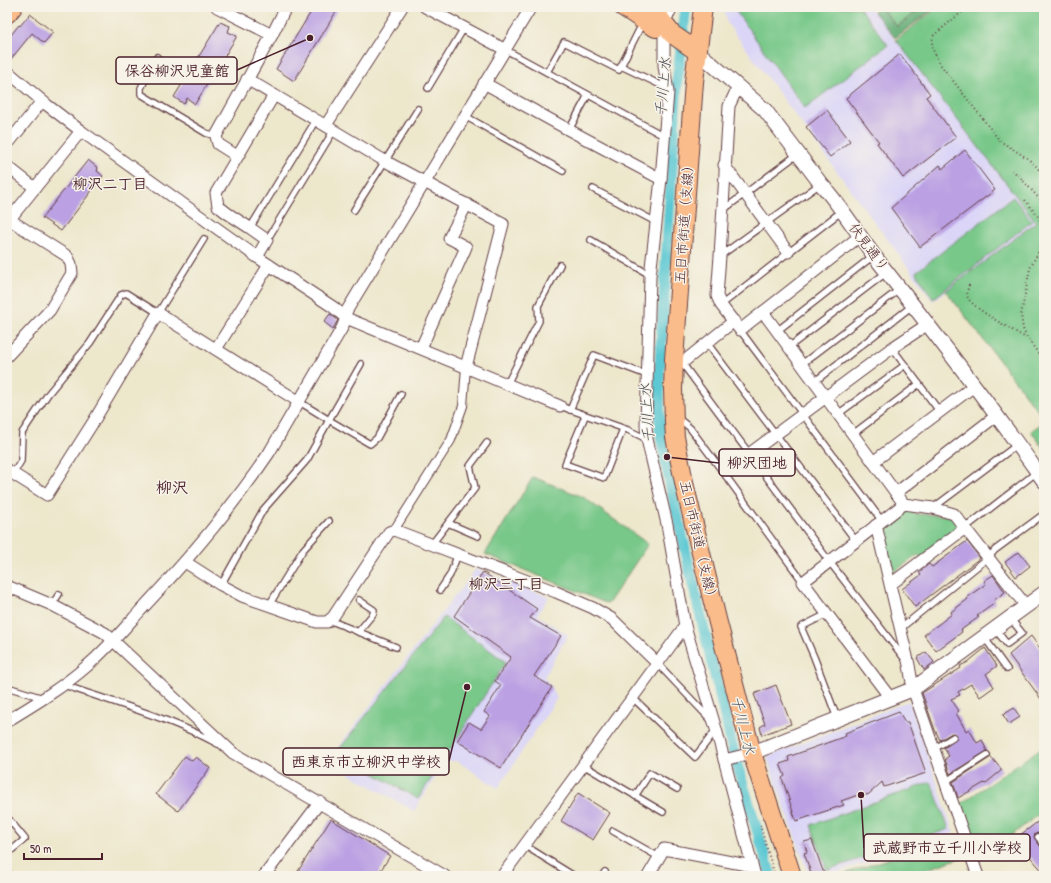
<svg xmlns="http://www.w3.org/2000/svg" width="1051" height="883" viewBox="0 0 1051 883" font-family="'Patrick Hand','Klee One',sans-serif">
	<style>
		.built { fill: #dbd6f7 }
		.green { fill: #78c889; stroke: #61745a }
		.forest { fill: #62ac75; stroke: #566650 }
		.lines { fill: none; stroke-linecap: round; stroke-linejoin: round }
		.canal { stroke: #5bc8d3; stroke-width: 11 }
		.building { fill: #bba1e3 }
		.service-casing { stroke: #623d43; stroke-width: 8 }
		.pedestrian-casing { stroke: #623d43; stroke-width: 10 }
		.minor-casing { stroke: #623d43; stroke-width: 13 }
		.tertiary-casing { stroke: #623d43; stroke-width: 16 }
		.primary-casing { stroke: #623d43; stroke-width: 20 }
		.path { stroke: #623d43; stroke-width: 2; stroke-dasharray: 1 3; stroke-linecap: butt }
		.service { stroke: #fff; stroke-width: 5.5 }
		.pedestrian { stroke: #fff; stroke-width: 8 }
		.minor { stroke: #fff; stroke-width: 11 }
		.tertiary { stroke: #fff; stroke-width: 14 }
		.primary { stroke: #fabc8b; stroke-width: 18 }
		.labels { text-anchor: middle; stroke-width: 3; stroke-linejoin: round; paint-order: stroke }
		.street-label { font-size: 14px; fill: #4a1f2b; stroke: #f7f3e8 }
		.water-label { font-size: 15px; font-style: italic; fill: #4f525d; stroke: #f7f3e8 }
		.neighbourhood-label { font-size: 15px; font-weight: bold; fill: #4a1f2b; stroke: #f7f3e8 }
		.quarter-label { font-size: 16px; font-weight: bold; fill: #4a1f2b; stroke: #f7f3e8 }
		.leader { fill: none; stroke: #4a1f2b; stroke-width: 1.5 }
		.callout-dot { fill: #4a1f2b; stroke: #f7f3e8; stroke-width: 1.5 }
		.callout { fill: #f7f3e8; stroke: #4a1f2b; stroke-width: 1.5 }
		.callout-label { font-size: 15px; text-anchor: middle; font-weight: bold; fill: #4a1f2b }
	</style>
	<rect width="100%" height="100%" fill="#f7f3e8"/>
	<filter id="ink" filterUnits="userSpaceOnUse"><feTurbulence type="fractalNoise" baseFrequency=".025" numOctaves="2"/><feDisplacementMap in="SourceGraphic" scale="8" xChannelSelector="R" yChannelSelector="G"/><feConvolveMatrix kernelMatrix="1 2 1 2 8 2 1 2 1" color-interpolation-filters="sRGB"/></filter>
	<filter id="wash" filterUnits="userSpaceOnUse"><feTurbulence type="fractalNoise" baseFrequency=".012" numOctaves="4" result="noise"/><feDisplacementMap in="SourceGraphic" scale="16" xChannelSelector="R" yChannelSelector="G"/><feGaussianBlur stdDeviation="0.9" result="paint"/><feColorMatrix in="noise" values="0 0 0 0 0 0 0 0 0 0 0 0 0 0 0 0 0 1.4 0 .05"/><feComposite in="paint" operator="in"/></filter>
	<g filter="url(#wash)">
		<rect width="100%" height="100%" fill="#ede7cc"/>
		<!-- built -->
		<g class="built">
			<polygon points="724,7 870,7 1036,222 933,301 727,23"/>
			<polygon points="476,569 549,597 537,615 568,635 544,677 557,698 498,788 457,761 446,761 414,811 327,761"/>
			<polygon points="909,701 954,833 826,876 809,876 767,757"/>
		</g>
		<!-- green -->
		<g class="green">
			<polygon points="739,7 859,7 888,45 805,108 735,10"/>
			<polygon points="881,7 922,7 897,26"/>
			<polygon points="938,7 1044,7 1044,419 946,291 1036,222 896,40"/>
			<polygon points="1013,197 1032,221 933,299 916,272"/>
			<polygon points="1044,422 1044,449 1031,431"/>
			<polygon points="533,477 583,497 648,544 608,604 485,554"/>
			<polygon points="905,508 916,514 953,516 962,527 921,558 918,555 891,574 879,527"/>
			<polygon points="444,617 506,662 418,799 337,752"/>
			<polygon points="1044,746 1044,810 980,860 959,805"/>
			<polygon points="931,782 949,829 827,870 811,825"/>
			<polygon points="953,837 962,857 919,872 921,876 875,876 874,872 862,876 838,876"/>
		</g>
		<!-- forest -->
		<polygon class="forest" points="876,7 880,7 897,27 923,7 936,7 895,38 874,12"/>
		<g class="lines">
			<!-- canal -->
			<polyline class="canal" points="686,7 677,82 659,380 660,431 666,465 697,601 735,758 771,876"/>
		</g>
		<g id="blocks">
			<!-- building -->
			<g class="building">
				<polygon points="314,7 339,7 294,81 276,69"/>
				<polygon points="30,14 53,32 44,43 32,33 7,64 7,40 19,25 20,26"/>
				<polygon points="220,22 230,26 228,32 237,36 195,104 187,98 184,104 174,97"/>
				<polygon points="900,54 930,94 926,97 956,137 903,178 877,143 879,142 846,98"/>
				<polygon points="827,110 850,141 830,157 806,127"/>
				<polygon points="965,150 995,190 920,247 891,208 940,165 942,169"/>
				<polygon points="88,160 98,168 97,171 103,176 61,231 42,218"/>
				<polygon points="330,314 338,320 333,329 324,322"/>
				<polygon points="967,541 980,558 915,607 902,589 921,575 919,572 929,564 932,567"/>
				<polygon points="1019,552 1030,566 1016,577 1005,562"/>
				<polygon points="483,572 537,609 530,618 561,636 534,676 552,687 501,768 457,741 469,722 481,729 490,716 484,712 501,685 495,681 511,657 454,616"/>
				<polygon points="993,575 1005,592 994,600 995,603 977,616 979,617 961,630 962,632 936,651 924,635 952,614 951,612 968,599 967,597 986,584 984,581"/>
				<polygon points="1031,636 1044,654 1044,703 1009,655"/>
				<polygon points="985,648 997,666 986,674 994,687 980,697 971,684 958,692 960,695 951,699 959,711 956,713 966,731 969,729 977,743 982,740 987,751 950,774 945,759 949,756 944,748 956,740 957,735 952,733 940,740 935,730 922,693 961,668 960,666 968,662"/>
				<polygon points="926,652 934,662 924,670 917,658"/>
				<polygon points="776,685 791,724 762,735 760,727 765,724 754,694"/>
				<polygon points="1014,708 1020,717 1009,724 1003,715"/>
				<polygon points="899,712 905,722 908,722 926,773 884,787 882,782 869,794 863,796 858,795 841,801 844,805 796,821 782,778 785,776 780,764 789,761 788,757 846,736 845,733"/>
				<polygon points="185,756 192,761 196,757 210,768 178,811 156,794"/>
				<polygon points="991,757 1002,770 985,784 984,783 958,798 953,782"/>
				<polygon points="578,793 610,813 593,840 561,821"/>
				<polygon points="1044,817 1044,837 1041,834 1038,833 1035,834 1034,837 1041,847 1044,848 1044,873 1015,839"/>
				<polygon points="331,819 390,856 377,876 295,876"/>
				<polygon points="812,840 824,874 818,876 812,876 804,853 807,852 804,842"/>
			</g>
		</g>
	</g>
	<g filter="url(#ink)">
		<use href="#blocks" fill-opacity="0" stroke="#623d43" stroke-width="1"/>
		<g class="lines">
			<defs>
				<g id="service">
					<polyline points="504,49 664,136"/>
					<polyline points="157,57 141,88 141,94 206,133 216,136"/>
					<polyline points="621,66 667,88"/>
					<polyline points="547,72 564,42 619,70 643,22"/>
					<polyline points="428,88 464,28"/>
					<polyline points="465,116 563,171"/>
					<polyline points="569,130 588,95"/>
					<polyline points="593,189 656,222"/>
					<polyline points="354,210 418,109"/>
					<polyline points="723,210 798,154"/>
					<polyline points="250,228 316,120"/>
					<polyline points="267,240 334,130"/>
					<polyline points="591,240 650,275"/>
					<polyline points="720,256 820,184"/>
					<polyline points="721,305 842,211"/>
					<polyline points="740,330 882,521"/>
					<polyline points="777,331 873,256"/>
					<polyline points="707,343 856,541"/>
					<polyline points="789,347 887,272"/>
					<polyline points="892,348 940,412"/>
					<polyline points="682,363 829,561 904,658"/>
					<polyline points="361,364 329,420 370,444 377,438 401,394"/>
					<polyline points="802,364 900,289"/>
					<polyline points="814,382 912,306"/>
					<polyline points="507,384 539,321 538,306 560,265"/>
					<polyline points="560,406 628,430 647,439"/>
					<polyline points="570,410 594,355 647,375"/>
					<polyline points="838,414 905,365"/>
					<polyline points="585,416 565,464 604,478 623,429"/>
					<polyline points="678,418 690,428 723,472 803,582"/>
					<polyline points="853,434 919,384"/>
					<polyline points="13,474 21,461 22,433 48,394 90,343 121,295 126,293 158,313 204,239"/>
					<polyline points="933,508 1017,445"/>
					<polyline points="448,523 478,536"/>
					<polyline points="965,528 1037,472"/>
					<polyline points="432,544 475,488 470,466 487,443"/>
					<polyline points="221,585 263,510 307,460 329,420 298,401"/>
					<polyline points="440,590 450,575 458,554"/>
					<polyline points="52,605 59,594"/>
					<polyline points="269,605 303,550 329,521"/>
					<polyline points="827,614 801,627 814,657 837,718"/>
					<polyline points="329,620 396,647"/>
					<polyline points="901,628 989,557 995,550 1044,514"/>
					<polyline points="995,629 1007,644 1022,633 1010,618"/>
					<polyline points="358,632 373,614 374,610 359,600"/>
					<polyline points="984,637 1007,669"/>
					<polyline points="658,664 710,719"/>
					<path d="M64,685C115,703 170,718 218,744"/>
					<polyline points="7,687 43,698"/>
					<polyline points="633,698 695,757 716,730"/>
					<polyline points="934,749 953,737"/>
					<polyline points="583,765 663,812"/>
					<polyline points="945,782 987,755"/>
					<polyline points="635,796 650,773 677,789"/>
					<polyline points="7,817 25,839 7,854"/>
					<polyline points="613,831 659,857"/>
					<polyline points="1038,837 1044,844"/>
					<polyline points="524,845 574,876"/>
					<polyline points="7,872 11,876"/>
					<polyline points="602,876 605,872"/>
				</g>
				<polyline id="pedestrian" points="394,530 451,440 463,406 466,367"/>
				<g id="minor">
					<polyline points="217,7 272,35 216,136 218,144 237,156"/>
					<polyline points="425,7 504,49"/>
					<polyline points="672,7 664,23 664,66 668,92 661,179 650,276 646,425 647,439 667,524 685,626 716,729 755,876"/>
					<polyline points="272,35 286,7"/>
					<polyline points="7,71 47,105 81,131 257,257 333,307 346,318 560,406"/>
					<polyline points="247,79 385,161 503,224 466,367"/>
					<polyline points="484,83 569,130 661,179"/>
					<polyline points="738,87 729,106 720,256 717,296 721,305 740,330 860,236"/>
					<polyline points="326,125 402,7"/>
					<polyline points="7,145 42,101"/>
					<polyline points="724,165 788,252"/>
					<polyline points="7,166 35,188"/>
					<polyline points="7,218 67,256 71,264 72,273 50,310 7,356"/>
					<polyline points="9,220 81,131"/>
					<polyline points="257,257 267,240 250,228 227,213 218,206 216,193 274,95"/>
					<polyline points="763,312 904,504 933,508 954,514 1026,606"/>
					<polyline points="421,348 466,247 449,238 467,204"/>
					<polyline points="216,349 269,265"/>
					<polyline points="674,360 682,363 734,321"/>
					<polyline points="749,454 892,348 928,324"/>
					<polyline points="873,462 974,386"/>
					<polyline points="7,470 47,495 92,424 158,313 298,401"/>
					<polyline points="896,493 996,416"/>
					<polyline points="876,525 909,665 913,689 978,876"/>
					<polyline points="185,562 221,585 242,596 317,622 327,622 333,617 389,532 394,530 556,592 593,608 612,619 658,664"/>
					<polyline points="891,584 965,528"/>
					<polyline points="7,586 52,605 105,633 233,753 445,876"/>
					<polyline points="891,699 803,582 904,504"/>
					<path d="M7,721C35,704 63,687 87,666C106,650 123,630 140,611C186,562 231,509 269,453L342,328L346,318V312L531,7"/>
					<polyline points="724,760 752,753"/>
					<polyline points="264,876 320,802"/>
					<polyline points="502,876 685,626"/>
					<polyline points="648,876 664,849 752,866"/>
				</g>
				<g id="tertiary">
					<path d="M698,52L765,110L821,184C841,206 857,233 875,257C933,330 990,405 1044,481"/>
					<polyline points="752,753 913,689 1044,593"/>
				</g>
				<g id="primary">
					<polyline points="623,7 650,25 656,28"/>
					<polyline points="645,7 657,15 672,34 698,52"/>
					<polyline points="703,7 694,82 674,360 673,389 674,422 675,437 685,487 717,619 752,753 792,876"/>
					<polyline points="7,14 13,7"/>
				</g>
			</defs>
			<!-- service casing -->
			<use href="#service" class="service-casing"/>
			<!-- pedestrian casing -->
			<use href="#pedestrian" class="pedestrian-casing"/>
			<!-- minor casing -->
			<use href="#minor" class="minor-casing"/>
			<!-- tertiary casing -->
			<use href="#tertiary" class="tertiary-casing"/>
			<!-- primary casing -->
			<use href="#primary" class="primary-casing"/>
			<!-- path -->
			<g class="path">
				<path d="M968,7L934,35C929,46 935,54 940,64L1000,141L1027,158L1036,166L1044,176"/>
				<polyline points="1012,170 1019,176 1044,204"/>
				<polyline points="1025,200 1037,215 1042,224"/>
				<polyline points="1041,201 1043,235 1039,251 1030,268 1021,315 1023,329 1027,338 1042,358"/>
				<path d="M969,285C968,289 966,294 968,298C975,310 1013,330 1026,338"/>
				<polyline points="1036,446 1044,440"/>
				<polyline points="760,825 775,876"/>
			</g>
			<!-- service -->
			<use href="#service" class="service"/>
			<!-- pedestrian -->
			<use href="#pedestrian" class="pedestrian"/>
			<!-- minor -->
			<use href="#minor" class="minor"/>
			<!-- tertiary -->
			<use href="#tertiary" class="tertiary"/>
			<!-- primary -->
			<use href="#primary" class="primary"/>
		</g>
	</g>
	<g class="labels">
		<!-- street labels -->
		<g class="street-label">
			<text transform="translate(684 221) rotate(-86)" y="5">五日市街道（支線）</text>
			<text transform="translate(869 247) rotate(53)" y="5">伏見通り</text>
			<text transform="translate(699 542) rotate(77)" y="5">五日市街道（支線）</text>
		</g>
		<!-- water labels -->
		<g class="water-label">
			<text transform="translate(663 87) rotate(-85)" y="5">千川上水</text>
			<text transform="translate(647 413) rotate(-94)" y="5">千川上水</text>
			<text transform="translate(743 725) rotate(76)" y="5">千川上水</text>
		</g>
		<!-- neighbourhood labels -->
		<g class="neighbourhood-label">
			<text x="110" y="189">柳沢二丁目</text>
			<text x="506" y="589">柳沢三丁目</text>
		</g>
		<!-- quarter labels -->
		<g class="quarter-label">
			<text x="172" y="493">柳沢</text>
		</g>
	</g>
	<!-- callouts -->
	<path class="leader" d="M310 38L237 70M667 457L719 463M467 687L449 761M861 795L864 848"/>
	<g class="callout-dot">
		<circle cx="310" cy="38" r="4"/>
		<circle cx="667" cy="457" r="4"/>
		<circle cx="467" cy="687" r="4"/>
		<circle cx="861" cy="795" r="4"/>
	</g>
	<g class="callout">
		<rect x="116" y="57" width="121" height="27" rx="4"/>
		<rect x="719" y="449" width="76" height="27" rx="4"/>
		<rect x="283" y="748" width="166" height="27" rx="4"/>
		<rect x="864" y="834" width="166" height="27" rx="4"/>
	</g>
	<g class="callout-label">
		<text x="177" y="76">保谷柳沢児童館</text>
		<text x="757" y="468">柳沢団地</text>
		<text x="366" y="767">西東京市立柳沢中学校</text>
		<text x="947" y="853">武蔵野市立千川小学校</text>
	</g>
	<!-- margin -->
	<rect width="1051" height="883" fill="none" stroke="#f7f3e8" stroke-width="24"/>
	<!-- scale -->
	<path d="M24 853v6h78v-6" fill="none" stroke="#4a1f2b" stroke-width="2"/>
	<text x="30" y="853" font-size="12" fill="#4a1f2b" stroke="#f7f3e8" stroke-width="3" paint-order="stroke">50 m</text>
</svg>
